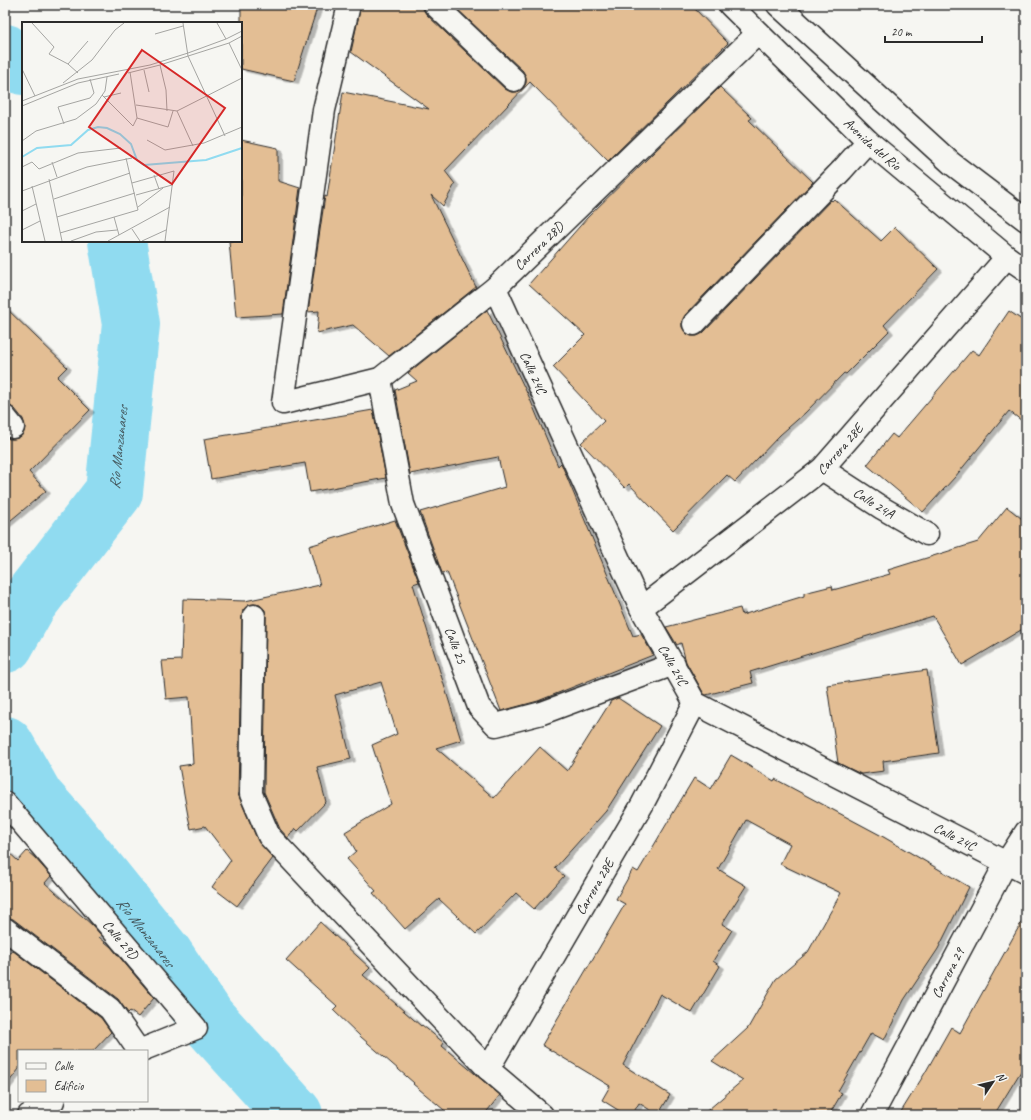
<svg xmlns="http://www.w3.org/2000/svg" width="1031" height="1120" viewBox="0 0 1031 1120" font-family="Caveat,sans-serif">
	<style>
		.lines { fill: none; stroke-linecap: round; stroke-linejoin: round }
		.river { stroke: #90dbf0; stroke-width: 58 }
		.building { fill: #e3be94; stroke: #2b2b2b; filter: url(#shadow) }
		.minor-casing { stroke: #2b2b2b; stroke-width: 25 }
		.major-casing { stroke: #2b2b2b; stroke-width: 25 }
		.minor { stroke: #f6f6f2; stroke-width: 22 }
		.major { stroke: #f6f6f2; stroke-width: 22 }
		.labels { text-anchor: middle; stroke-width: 4; stroke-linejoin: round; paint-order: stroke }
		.street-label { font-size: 14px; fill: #2b2b2b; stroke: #f6f6f2 }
		.water-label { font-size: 15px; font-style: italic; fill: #44575c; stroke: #f6f6f2 }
		.inset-river { fill: none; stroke: #90dbf0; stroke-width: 2 }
		.inset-road { fill: none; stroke: #a5a5a2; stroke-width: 1 }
		.view { fill: #d62828; fill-opacity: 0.15; stroke: #d62828; stroke-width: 2 }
		.inset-edge { fill: none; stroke: #2b2b2b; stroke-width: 2 }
	</style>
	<defs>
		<filter id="shadow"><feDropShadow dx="4.5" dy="2.5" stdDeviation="0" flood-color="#0004"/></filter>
	</defs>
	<rect width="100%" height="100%" fill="#f6f6f2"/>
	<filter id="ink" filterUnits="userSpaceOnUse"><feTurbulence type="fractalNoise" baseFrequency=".025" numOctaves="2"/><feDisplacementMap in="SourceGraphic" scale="8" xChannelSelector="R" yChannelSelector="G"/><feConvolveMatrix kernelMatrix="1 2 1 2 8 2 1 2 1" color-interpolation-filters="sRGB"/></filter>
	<g filter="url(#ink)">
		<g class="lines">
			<!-- river -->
			<g class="river">
				<polyline points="5,53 23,66"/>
				<path id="s1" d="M5,644L28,603L114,492L131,324L117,241"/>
				<path id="s2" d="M5,745L35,798L61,827L165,956L207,1019L294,1115"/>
			</g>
		</g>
		<!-- building -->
		<g class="building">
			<polygon points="241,5 318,5 294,81 241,69"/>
			<polygon points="361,5 423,5 423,9 426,14 505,89 511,92 518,92 523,88 526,83 526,77 523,71 453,5 691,5 728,43 608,161 530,82 445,171 455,184 443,206 431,195 476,287 389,356 353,325 317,333 319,311 308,312 325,196 327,197 343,92 429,109 351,52"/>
			<polygon points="720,87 752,118 749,120 813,182 685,315 682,321 682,327 686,333 691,336 697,336 703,333 831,200 832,201 834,199 881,241 895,227 938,269 884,325 889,331 846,374 844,373 805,413 780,435 735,482 727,475 673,530 629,484 625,488 581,443 604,421 553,367 585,335 529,284 587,218"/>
			<polygon points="241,140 278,148 278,181 300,188 283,314 236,317 229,241 241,241"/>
			<polygon points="5,307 67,367 57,377 90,410 29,472 46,491 5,525 5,436 9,439 14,439 20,437 24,432 25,426 23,419 15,409 10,406 5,405"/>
			<polygon points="487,310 527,393 527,392 558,466 561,463 633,636 641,634 653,655 538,701 501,711 447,572 442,573 420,512 505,487 498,457 410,474 395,390 417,381 408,373"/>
			<polygon points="1009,311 1026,323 1026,424 1009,411 955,477 923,512 867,465 892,434 897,438 972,350 979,355"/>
			<polygon points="373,410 386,478 310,492 305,463 211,479 204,439"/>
			<polygon points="1007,507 1026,522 1026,627 962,665 933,616 750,672 753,683 706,695 704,694 686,662 681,643 677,645 666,627 740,608 742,615 804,596 804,593 832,586 833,590 890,574 888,570 978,542"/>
			<polygon points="395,520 419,582 413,584 461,740 436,748 494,798 540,747 567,771 611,701 618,698 660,726 606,811 555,868 564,876 534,909 516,893 476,934 439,899 405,929 373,893 376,891 347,859 356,851 345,832 391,804 372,745 397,734 381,682 335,695 351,759 317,767 326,802 298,831 295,828 288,838 280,829 264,792 266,616 265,610 260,605 254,604 248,605 243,610 242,616 238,794 258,841 273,858 237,906 212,887 231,860 205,826 191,829 188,816 179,766 193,764 189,697 166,699 162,661 181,660 183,599 245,601 320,585 309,546"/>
			<polygon points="927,670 939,753 883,761 884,771 861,774 838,763 827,685"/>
			<polygon points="731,755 774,781 775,779 880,835 969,887 938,949 904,1000 884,1040 871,1033 838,1091 842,1093 829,1115 702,1115 743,1080 712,1061 748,1028 776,979 808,952 841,893 780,864 790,844 746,820 718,869 746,886 722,924 732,930 713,961 720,966 692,1013 660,994 623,1065 670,1095 658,1115 639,1103 632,1115 626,1115 602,1100 610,1086 542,1045 625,904 616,899 633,869 638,872 694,778 711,789"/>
			<polygon points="5,849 18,861 27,851 35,858 51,876 45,883 92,925 101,935 99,937 111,947 154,998 138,1017 130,1011 128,1013 118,999 13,919 5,916"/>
			<polygon points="1026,914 1026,1063 994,1115 899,1115 925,1073 951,1027 960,1033"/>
			<polygon points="320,922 370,968 363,975 421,1026 422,1025 444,1043 442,1046 500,1095 484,1115 450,1115 413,1084 414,1083 361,1037 333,1010 337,1006 286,960"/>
			<polygon points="12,950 101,1018 111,1032 93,1051 19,1051 19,1069 5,1087 5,958"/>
		</g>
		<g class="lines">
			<defs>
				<g id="minor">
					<path id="s3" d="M349,5L324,110L283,403L380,379L495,288L758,33"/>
					<polyline points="435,5 514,80"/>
					<path id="s4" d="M495,288L641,608L695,703L1026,873"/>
					<polyline points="694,324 842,170 868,141"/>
					<path id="s5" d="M380,379L403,504L479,707L496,725L542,713L674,664"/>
					<polyline points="5,417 13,427"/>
					<path id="s6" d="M822,469L882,508L927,534"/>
					<path id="s7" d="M641,608L822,469L1007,257"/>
					<polyline points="254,616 251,794 269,836 488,1069 542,1115"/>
					<path id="s8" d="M5,803L196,1028L139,1051"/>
					<polyline points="5,929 110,1009 139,1051"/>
					<path id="s9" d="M488,1069L642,805L695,703"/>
					<polyline points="29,1115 53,1101"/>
					<path id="s10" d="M872,1115L1006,863L1026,832"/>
				</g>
				<g id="major">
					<path id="s11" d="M730,5L868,141L1007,257L1026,270"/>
					<polyline points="778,5 951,163 1026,220"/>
				</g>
			</defs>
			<!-- minor casing -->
			<use href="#minor" class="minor-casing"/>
			<!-- major casing -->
			<use href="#major" class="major-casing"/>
			<!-- minor -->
			<use href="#minor" class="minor"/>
			<!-- major -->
			<use href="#major" class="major"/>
		</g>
	</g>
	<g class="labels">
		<!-- street labels -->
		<g class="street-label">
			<text dy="5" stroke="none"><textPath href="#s11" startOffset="199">Avenida del Río</textPath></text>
			<text dy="5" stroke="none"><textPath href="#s3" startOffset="711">Carrera 28D</textPath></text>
			<text dy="5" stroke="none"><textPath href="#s4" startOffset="93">Calle 24C</textPath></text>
			<text dy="5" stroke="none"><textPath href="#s7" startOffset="255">Carrera 28E</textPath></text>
			<text dy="5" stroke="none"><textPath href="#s6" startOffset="62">Calle 24A</textPath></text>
			<text dy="5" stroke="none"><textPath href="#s5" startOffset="278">Calle 25</textPath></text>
			<text dy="5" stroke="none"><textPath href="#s4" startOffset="417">Calle 24C</textPath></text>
			<text dy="5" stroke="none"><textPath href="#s4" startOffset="753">Calle 24C</textPath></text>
			<text dy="5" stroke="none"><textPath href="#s9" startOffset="211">Carrera 28E</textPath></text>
			<text dy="5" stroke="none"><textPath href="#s8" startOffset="179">Calle 29D</textPath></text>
			<text dy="5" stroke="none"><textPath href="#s10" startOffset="161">Carrera 29</textPath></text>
		</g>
		<!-- water labels -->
		<g class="water-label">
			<text dy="5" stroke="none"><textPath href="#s1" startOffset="232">Río Manzanares</textPath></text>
			<text dy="5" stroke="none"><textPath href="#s2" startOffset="235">Río Manzanares</textPath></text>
		</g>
	</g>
	<!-- overview -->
	<g transform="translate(22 22)">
		<rect width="220" height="220" fill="#f6f6f2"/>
		<path class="inset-river" d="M0,135L15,126L49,123L66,108L76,105L85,106L98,112L109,122L115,138L122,143L184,138L220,126"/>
		<path class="inset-road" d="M10,1L32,25L27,32L46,42L56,51M161,1L166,34L203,114M195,1L204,17M133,12L161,4M207,21L220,48M46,42L66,19M138,43L144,68L145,89M0,47L13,74M122,48L127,70M106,51L138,43L207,21L220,14M41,61L70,38L93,8L102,1M80,73L111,104L115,96L108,50M82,75L99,71M0,79L56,57L128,43L166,31L204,17L220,9M114,83L155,89L220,56M0,84L56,61L97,52M155,89L171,124M115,96L146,105L151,89M42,102L36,85L68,76L72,71L68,57M125,118L143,128L182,121L220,105M0,119L14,109L54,97L74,82L83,69L85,55M30,140L35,155M0,145L10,140L17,147L56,131L99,126M132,153L137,167M27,157L40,219M110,161L152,149L143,219M10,164L23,219M0,169L65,145L110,136M114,173L150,163M32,177L108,151M116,185L141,166M0,189L14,182M35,195L113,171M92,195L97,213M110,207L118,219M0,208L18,199M38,211L116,188L104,136M49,219L74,210L95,208M86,219L148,185M120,219L144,208"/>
		<path class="view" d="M120,28L203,86L150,162L67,105Z"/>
		<rect width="220" height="220" class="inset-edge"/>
	</g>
	<!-- margin -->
	<rect width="1031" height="1120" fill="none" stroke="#f6f6f2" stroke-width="20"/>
	<rect x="10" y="10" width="1011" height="1100" fill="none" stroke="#2b2b2b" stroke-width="1.5" filter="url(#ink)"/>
	<!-- legend -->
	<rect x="18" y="1050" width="130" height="52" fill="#f6f6f2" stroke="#a5a5a2"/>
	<rect x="26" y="1063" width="20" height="6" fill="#f6f6f2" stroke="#a5a5a2"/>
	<text x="54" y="1070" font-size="12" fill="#2b2b2b">Calle</text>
	<rect x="26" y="1080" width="20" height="12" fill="#e3be94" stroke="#a5a5a2"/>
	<text x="54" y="1090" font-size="12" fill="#2b2b2b">Edificio</text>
	<!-- north arrow -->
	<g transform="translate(993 1082) rotate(55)" stroke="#f6f6f2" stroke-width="3" paint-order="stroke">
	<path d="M0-3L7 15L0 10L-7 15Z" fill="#2b2b2b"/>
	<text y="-6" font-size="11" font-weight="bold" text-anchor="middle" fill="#2b2b2b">N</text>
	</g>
	<!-- scale -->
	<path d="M885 36v6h97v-6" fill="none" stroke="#2b2b2b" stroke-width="2"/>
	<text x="891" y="36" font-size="12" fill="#2b2b2b" stroke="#f6f6f2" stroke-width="3" paint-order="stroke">20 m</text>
</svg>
